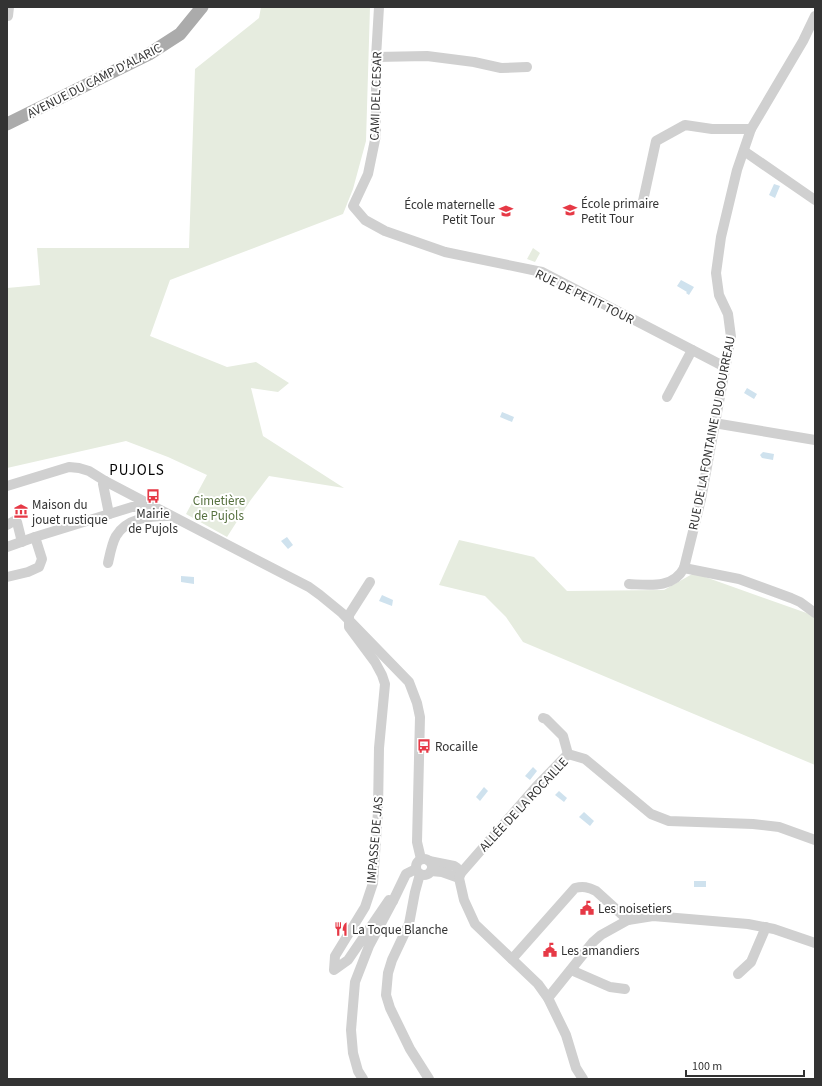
<svg xmlns="http://www.w3.org/2000/svg" width="822" height="1086" viewBox="0 0 822 1086" font-family="'Source Sans 3',sans-serif">
	<style>
		.green { fill: #e6ecdf }
		.water { fill: #cfe2ee }
		.lines { fill: none; stroke-linecap: round; stroke-linejoin: round }
		.minor { stroke: #d0d0d0; stroke-width: 10 }
		.major { stroke: #ababab; stroke-width: 13 }
		.labels { text-anchor: middle; stroke-width: 4; stroke-linejoin: round; paint-order: stroke }
		.street-label { font-size: 13px; fill: #333; stroke: #fff }
		.poi-label { font-size: 13px; fill: #333; stroke: #fff; text-anchor: start }
		.park-label { font-size: 13px; fill: #56703f; stroke: #fff }
		.quarter-label { font-size: 15px; letter-spacing: 1px; fill: #000; stroke: #fff }
	</style>
	<rect width="100%" height="100%" fill="#fff"/>
	<!-- green -->
	<g class="green">
		<polygon points="261,7 370,7 366,141 353,189 343,214 170,280 150,336 227,367 256,362 289,383 278,392 251,388 263,436 344,488 269,476 250,501 227,537 186,514 207,475 168,457 126,441 7,468 7,288 40,285 37,248 189,248 195,69 259,18"/>
		<polygon points="533,248 540,253 535,262 527,259"/>
		<polygon points="459,540 534,557 567,591 664,590 694,573 815,616 815,765 523,642 506,617 485,596 439,585"/>
	</g>
	<!-- water -->
	<g class="water">
		<polygon points="774,184 780,186 775,198 769,195"/>
		<polygon points="681,280 694,287 689,295 686,293 687,292 677,286"/>
		<polygon points="747,388 757,394 754,399 744,393"/>
		<polygon points="502,412 514,417 512,422 500,417"/>
		<polygon points="763,452 774,454 773,460 762,458 760,455"/>
		<polygon points="287,537 293,545 288,549 281,541"/>
		<polygon points="181,576 194,577 194,584 181,582"/>
		<polygon points="382,595 393,600 392,606 379,601"/>
		<polygon points="533,767 537,771 530,780 525,776"/>
		<polygon points="484,787 488,791 480,801 476,797"/>
		<polygon points="559,791 567,798 564,802 555,795"/>
		<polygon points="584,812 594,821 590,826 579,817"/>
		<rect x="694" y="881" width="12" height="6"/>
	</g>
	<g class="lines">
		<!-- minor -->
		<g class="minor">
			<polyline points="379,7 376,57 376,135 368,174 353,206 365,220 385,231 445,252 542,272 725,367"/>
			<polyline points="8,16 9,7"/>
			<polyline points="376,57 427,56 474,62 501,68 527,67"/>
			<polyline points="744,151 815,200"/>
			<polyline points="643,201 656,141 685,125 712,129 751,129"/>
			<polyline points="667,397 692,350"/>
			<polyline points="714,423 815,440"/>
			<polyline points="105,481 103,484 109,514"/>
			<polyline points="7,486 69,467 79,468 89,471 105,481 170,515 309,587 320,595 342,613 409,682 417,703 420,717 417,842 421,859"/>
			<polyline points="7,525 14,521 17,522 22,542"/>
			<polyline points="7,547 35,537 132,507 154,507"/>
			<path d="M108,563C110,554 112,543 116,536C127,518 149,516 168,516"/>
			<polyline points="684,568 739,579 791,598 800,602 815,613"/>
			<polyline points="7,577 28,572 39,567 42,559 35,537"/>
			<path d="M629,584C649,585 673,589 684,568L701,499L731,337L728,314L719,295L716,273L721,237L737,170L751,129L803,41L815,16"/>
			<polyline points="543,718 546,719 563,736 568,754"/>
			<polyline points="568,754 585,759 651,814 669,821 753,824 779,827 815,840"/>
			<circle cx="424" cy="867" r="8"/>
			<polyline points="429,861 454,866 457,868 461,873"/>
			<polyline points="431,871 442,872 459,878"/>
			<polyline points="420,874 415,892 409,924 392,960 388,973 386,995 390,1008 410,1049 429,1079"/>
			<polyline points="459,878 464,900 475,924 538,984 548,998 566,1035 576,1068 583,1079"/>
			<polyline points="459,878 461,873 536,787 568,754"/>
			<polyline points="393,901 406,874 416,869"/>
			<path d="M512,959L575,888C583,886 588,887 596,891L628,920"/>
			<polyline points="571,970 610,987 625,989"/>
			<polyline points="738,974 751,962 766,927"/>
			<polyline points="548,998 593,942 601,935 628,920 653,916 748,924 774,929 815,943"/>
			<polyline points="363,1079 358,1071 353,1053 351,1030 355,982 369,946 393,901 389,900 348,960 334,970 335,956 365,907 373,883 378,811 379,748 385,684 382,675 375,662 349,627 349,615 370,582"/>
		</g>
		<!-- major -->
		<polyline class="major" points="7,124 149,54 180,34 202,7"/>
	</g>
	<!-- icons -->
	<defs>
		<symbol id="school-bare" viewBox="-9 -9 18 18"><path d="M0-5L7-2L0 1L-7-2ZM-4 1L0 2.5L4 1V4Q0 6-4 4Z" fill="#e63946" stroke="#fff" stroke-width="2.5" paint-order="stroke"/></symbol>
		<symbol id="bus-bare" viewBox="-9 -9 18 18"><path d="M-5-6H5V4H4V6H2V4H-2V6H-4V4H-5ZM-3.5-4V0h7V-4ZM-3.5 1.2v1.5H-2V1.2ZM2 1.2v1.5H3.5V1.2Z" fill="#e63946" stroke="#fff" stroke-width="2.5" paint-order="stroke"/></symbol>
		<symbol id="museum-bare" viewBox="-9 -9 18 18"><path d="M0-6L6-3V-2H-6V-3ZM-5-1h2V3h-2ZM-1-1h2V3h-2ZM3-1h2V3H3ZM-6 4H6V6H-6Z" fill="#e63946" stroke="#fff" stroke-width="2.5" paint-order="stroke"/></symbol>
		<symbol id="civic-bare" viewBox="-9 -9 18 18"><path d="M-.6-6.5H3V-4.5H.6V-3L4-1V1h2V6H-6V1h2V-1L-.6-3ZM-1.2 2.5V6h2.4V2.5Z" fill="#e63946" stroke="#fff" stroke-width="2.5" paint-order="stroke"/></symbol>
		<symbol id="restaurant-bare" viewBox="-9 -9 18 18"><path d="M-5-6h1v4h1v-4h1v4h1v-4h1v5L-1.5 .5V6h-2V.5L-5-1ZM5-6V6H3V1.5H1.5Q1.5-4 5-6Z" fill="#e63946" stroke="#fff" stroke-width="2.5" paint-order="stroke"/></symbol>
	</defs>
	<g fill-rule="evenodd">
		<use href="#school-bare" x="560" y="200" width="20" height="20"/>
		<use href="#school-bare" x="496" y="201" width="20" height="20"/>
		<use href="#bus-bare" x="143" y="486" width="20" height="20"/>
		<use href="#museum-bare" x="11" y="501" width="20" height="20"/>
		<use href="#bus-bare" x="414" y="736" width="20" height="20"/>
		<use href="#civic-bare" x="577" y="898" width="20" height="20"/>
		<use href="#restaurant-bare" x="331" y="919" width="20" height="20"/>
		<use href="#civic-bare" x="540" y="940" width="20" height="20"/>
	</g>
	<g class="labels">
		<!-- street labels -->
		<g class="street-label">
			<text transform="translate(94 80) rotate(-27)" y="5">AVENUE DU CAMP D'ALARIC</text>
			<text transform="translate(375 96) rotate(-88)" y="5">CAMI DEL CESAR</text>
			<text transform="translate(585 296) rotate(26)" y="5">RUE DE PETIT TOUR</text>
			<text transform="translate(711 433) rotate(-79)" y="5">RUE DE LA FONTAINE DU BOURREAU</text>
			<text transform="translate(523 804) rotate(-47)" y="5">ALLÉE DE LA ROCAILLE</text>
			<text transform="translate(374 840) rotate(-85)" y="5">IMPASSE DE JAS</text>
		</g>
		<!-- poi labels -->
		<g class="poi-label">
			<text x="581" y="208">École primaire<tspan x="581" dy="15">Petit Tour</tspan></text>
			<text x="495" y="209" text-anchor="end">École maternelle<tspan x="495" dy="15">Petit Tour</tspan></text>
			<text x="32" y="509">Maison du<tspan x="32" dy="15">jouet rustique</tspan></text>
			<text x="153" y="518" text-anchor="middle">Mairie<tspan x="153" dy="15">de Pujols</tspan></text>
			<text x="435" y="751">Rocaille</text>
			<text x="598" y="913">Les noisetiers</text>
			<text x="352" y="934">La Toque Blanche</text>
			<text x="561" y="955">Les amandiers</text>
		</g>
		<!-- park labels -->
		<g class="park-label">
			<text x="219" y="505">Cimetière<tspan x="219" dy="15">de Pujols</tspan></text>
		</g>
		<!-- quarter labels -->
		<g class="quarter-label">
			<text x="137" y="475">PUJOLS</text>
		</g>
	</g>
	<!-- border -->
	<rect width="822" height="1086" fill="none" stroke="#333333" stroke-width="16"/>
	<!-- scale -->
	<path d="M686 1070v6h118v-6" fill="none" stroke="#333333" stroke-width="2"/>
	<text x="692" y="1070" font-size="12" fill="#333333" stroke="#ffffff" stroke-width="3" paint-order="stroke">100 m</text>
</svg>
